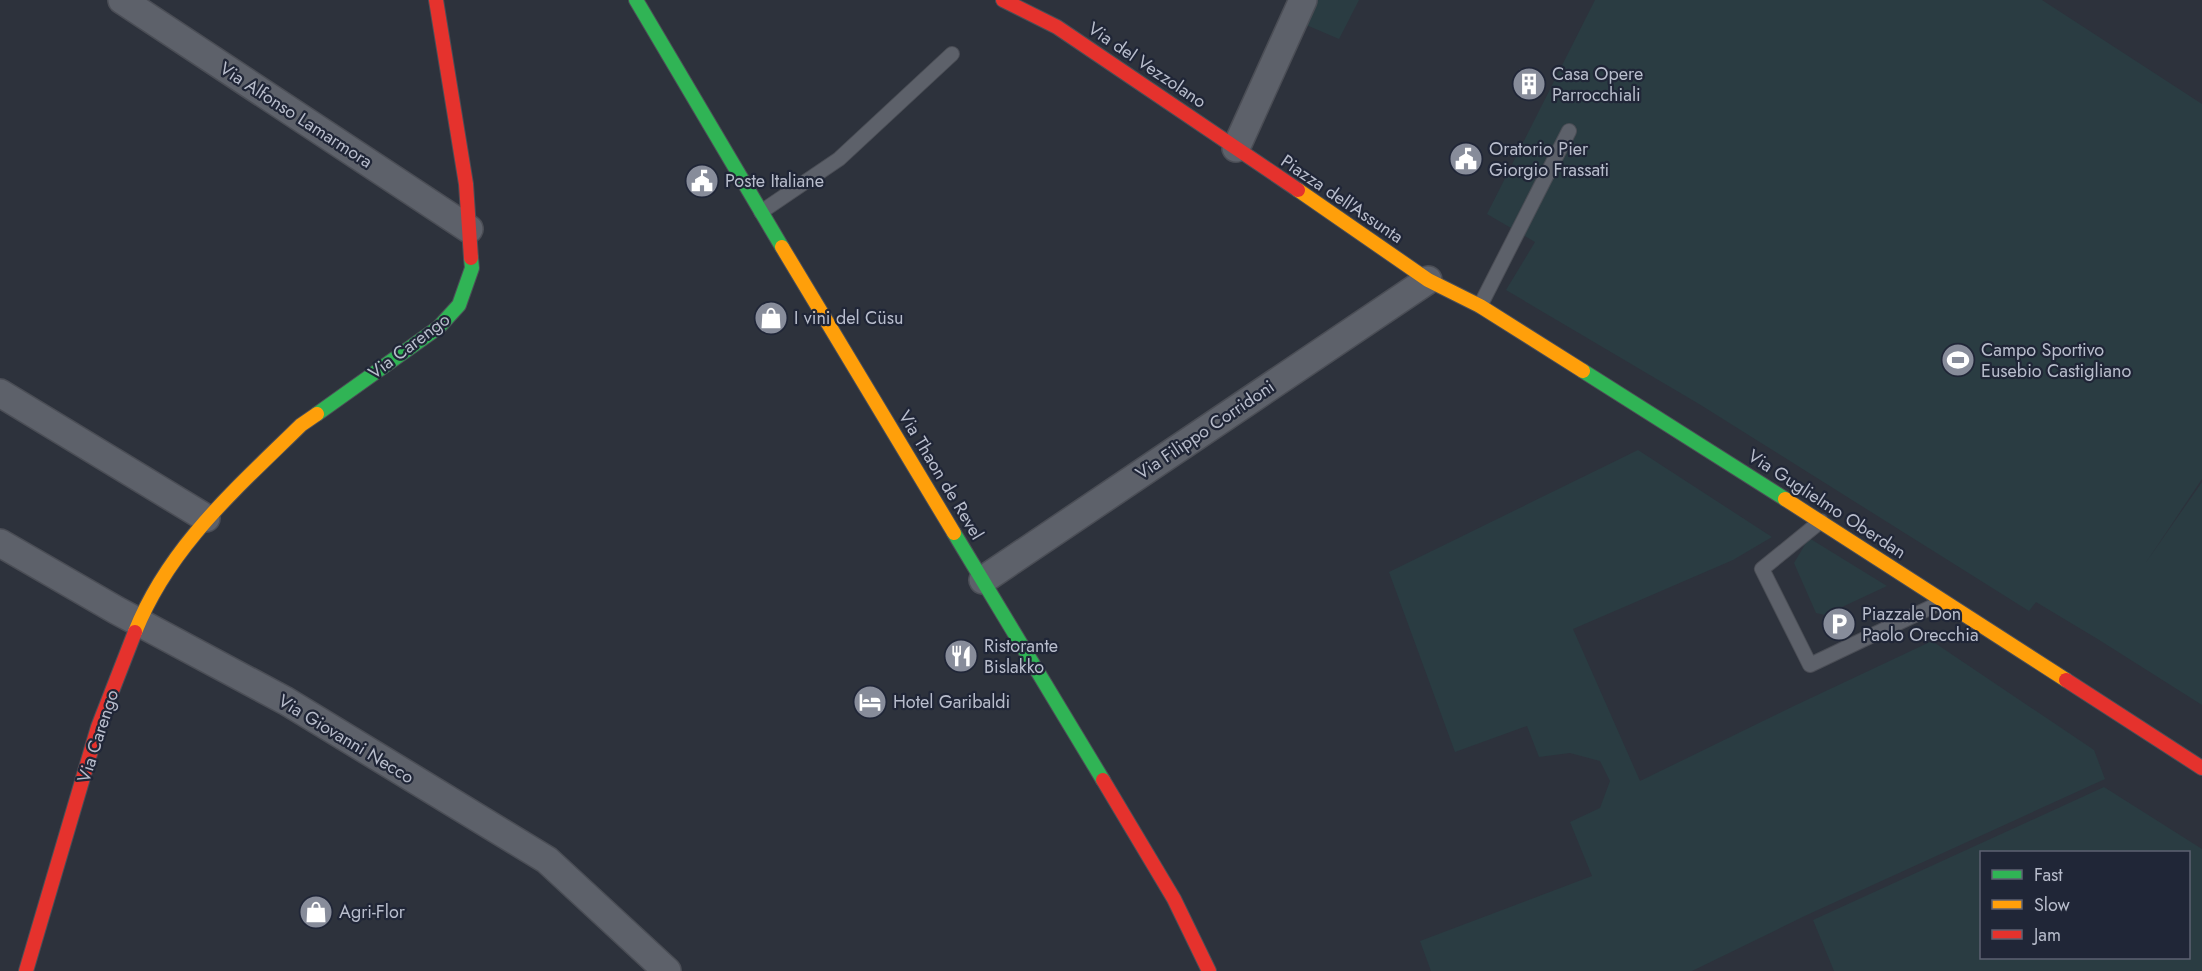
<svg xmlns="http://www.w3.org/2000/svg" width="2202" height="971" viewBox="0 0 2202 971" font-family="Jost,sans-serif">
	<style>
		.green { fill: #2a3c42; fill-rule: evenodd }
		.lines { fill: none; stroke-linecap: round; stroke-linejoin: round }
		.lane-casing { stroke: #4b4e56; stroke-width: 16 }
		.street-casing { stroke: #4b4e56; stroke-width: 30 }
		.fast-casing { stroke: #4b4e56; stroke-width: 16 }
		.slow-casing { stroke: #4b4e56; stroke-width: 16 }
		.jam-casing { stroke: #4b4e56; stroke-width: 16 }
		.lane { stroke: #5d616a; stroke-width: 14 }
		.street { stroke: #5d616a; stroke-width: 27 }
		.fast { stroke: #30b455; stroke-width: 14 }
		.slow { stroke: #ff9f0a; stroke-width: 14 }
		.jam { stroke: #e5322d; stroke-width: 14 }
		.labels { text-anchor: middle; stroke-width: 4.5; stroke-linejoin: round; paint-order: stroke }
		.street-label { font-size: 18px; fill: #b8bdcc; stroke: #202637 }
		.poi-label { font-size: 18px; fill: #b8bdcc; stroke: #202637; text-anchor: start }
	</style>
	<rect width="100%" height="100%" fill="#2d323c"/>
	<!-- green -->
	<g class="green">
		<polygon points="1306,0 1359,0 1339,39 1297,21"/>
		<polygon points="1595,0 2042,0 2202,104 2202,479 2145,564 2202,482 2202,705 2096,638 2036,602 2029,611 1699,404 1506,290 1535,242 1487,214"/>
		<polygon points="1638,450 1772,537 1733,560 1573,629 1640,781 1796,705 1932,641 2094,750 2105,779 1809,914 1692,971 1431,971 1420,941 1592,876 1570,822 1600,808 1610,781 1600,761 1570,753 1539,757 1527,726 1455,752 1389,572"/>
		<polygon points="1809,538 1887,586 1825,615 1816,613 1794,563"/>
		<path d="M2104,787L2202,849V971H1834L1813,920ZM1982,852H2188V958H1982Z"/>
	</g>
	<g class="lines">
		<defs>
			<g id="lane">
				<polyline points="761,212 839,159 952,54"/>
				<polyline points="1480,306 1569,131"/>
				<polyline points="1821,521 1762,569 1810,665 1942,602"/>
			</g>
			<g id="street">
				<polyline points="122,0 469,229"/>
				<polyline points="1236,148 1303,0"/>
				<polyline points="0,393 206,518"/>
				<polyline points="0,543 116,610 286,701 547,860 667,971"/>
				<polyline points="983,580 1428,280"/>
			</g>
			<g id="fast">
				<polyline points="636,0 782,247"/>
				<polyline points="1583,371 1785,499"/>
				<polyline points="317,414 439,327 459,305 472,268 471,258"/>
				<polyline points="954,533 1103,780"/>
			</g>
			<g id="slow">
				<polyline points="1298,190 1428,280 1480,306 1583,371"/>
				<polyline points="782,247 954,533"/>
				<polyline points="1785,499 2066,680"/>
				<path d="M135,632C169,546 237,488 301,425L317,414"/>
			</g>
			<g id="jam">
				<polyline points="436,0 466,184 471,258"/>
				<polyline points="1003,0 1057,27 1298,190"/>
				<polyline points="2066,680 2202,768"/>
				<polyline points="1103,780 1174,899 1209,971"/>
				<polyline points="26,971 98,727 135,632"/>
			</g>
		</defs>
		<!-- lane casing -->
		<use href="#lane" class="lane-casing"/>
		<!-- street casing -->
		<use href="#street" class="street-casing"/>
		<!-- fast casing -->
		<use href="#fast" class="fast-casing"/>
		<!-- slow casing -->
		<use href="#slow" class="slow-casing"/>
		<!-- jam casing -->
		<use href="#jam" class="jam-casing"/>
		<!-- lane -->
		<use href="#lane" class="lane"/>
		<!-- street -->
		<use href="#street" class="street"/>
		<!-- fast -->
		<use href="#fast" class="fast"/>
		<!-- slow -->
		<use href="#slow" class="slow"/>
		<!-- jam -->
		<use href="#jam" class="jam"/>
	</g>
	<!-- icons -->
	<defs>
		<symbol id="building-disc" viewBox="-11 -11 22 22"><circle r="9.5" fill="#878c9a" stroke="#202637"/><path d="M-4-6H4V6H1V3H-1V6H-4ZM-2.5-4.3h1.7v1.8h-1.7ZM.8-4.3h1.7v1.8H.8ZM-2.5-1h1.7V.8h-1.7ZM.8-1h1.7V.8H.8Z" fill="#fff"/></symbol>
		<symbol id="civic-disc" viewBox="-11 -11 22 22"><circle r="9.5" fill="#878c9a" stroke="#202637"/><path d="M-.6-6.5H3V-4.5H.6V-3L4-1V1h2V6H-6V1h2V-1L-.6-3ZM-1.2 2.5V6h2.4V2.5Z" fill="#fff"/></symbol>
		<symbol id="shop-disc" viewBox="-11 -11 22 22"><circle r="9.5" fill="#878c9a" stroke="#202637"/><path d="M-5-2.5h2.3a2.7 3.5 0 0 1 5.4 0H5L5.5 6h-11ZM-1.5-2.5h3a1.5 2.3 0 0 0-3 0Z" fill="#fff"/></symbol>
		<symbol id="stadium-disc" viewBox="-11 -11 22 22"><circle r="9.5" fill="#878c9a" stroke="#202637"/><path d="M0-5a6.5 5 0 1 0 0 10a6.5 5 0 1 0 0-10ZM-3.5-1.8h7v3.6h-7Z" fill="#fff"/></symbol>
		<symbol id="parking-disc" viewBox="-11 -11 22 22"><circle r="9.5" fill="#878c9a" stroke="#202637"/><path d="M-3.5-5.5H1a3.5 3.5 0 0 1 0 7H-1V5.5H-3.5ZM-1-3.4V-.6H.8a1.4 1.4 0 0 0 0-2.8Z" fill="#fff"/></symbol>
		<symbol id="restaurant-disc" viewBox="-11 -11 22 22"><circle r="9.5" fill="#878c9a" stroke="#202637"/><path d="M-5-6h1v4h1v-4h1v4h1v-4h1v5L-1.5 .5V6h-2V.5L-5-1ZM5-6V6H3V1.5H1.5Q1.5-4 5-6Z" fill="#fff"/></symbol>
		<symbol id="hotel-disc" viewBox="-11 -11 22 22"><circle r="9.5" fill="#878c9a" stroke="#202637"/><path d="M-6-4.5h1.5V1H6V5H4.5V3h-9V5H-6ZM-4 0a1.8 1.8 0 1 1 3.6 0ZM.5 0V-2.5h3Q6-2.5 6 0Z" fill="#fff"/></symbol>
	</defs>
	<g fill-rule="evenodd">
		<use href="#building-disc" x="1510" y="65" width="38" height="38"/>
		<use href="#civic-disc" x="1447" y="140" width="38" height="38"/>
		<use href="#civic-disc" x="683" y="162" width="38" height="38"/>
		<use href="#shop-disc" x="752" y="299" width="38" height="38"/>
		<use href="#stadium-disc" x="1939" y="341" width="38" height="38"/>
		<use href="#parking-disc" x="1820" y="605" width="38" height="38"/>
		<use href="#restaurant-disc" x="942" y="637" width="38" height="38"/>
		<use href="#hotel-disc" x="851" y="683" width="38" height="38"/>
		<use href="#shop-disc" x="297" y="893" width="38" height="38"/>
	</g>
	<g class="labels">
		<!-- street labels -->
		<g class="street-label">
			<text transform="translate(1147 65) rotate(34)" y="6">Via del Vezzolano</text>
			<text transform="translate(296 115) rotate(33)" y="6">Via Alfonso Lamarmora</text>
			<text transform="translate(1342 199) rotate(34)" y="6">Piazza dell'Assunta</text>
			<text transform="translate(409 346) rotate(-37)" y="6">Via Carengo</text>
			<text transform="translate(1205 430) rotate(-34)" y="6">Via Filippo Corridoni</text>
			<text transform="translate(941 475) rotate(59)" y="6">Via Thaon de Revel</text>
			<text transform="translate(1827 504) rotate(33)" y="6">Via Guglielmo Oberdan</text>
			<text transform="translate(98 736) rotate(-72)" y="6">Via Carengo</text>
			<text transform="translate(346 739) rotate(31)" y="6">Via Giovanni Necco</text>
		</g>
		<!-- poi labels -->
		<g class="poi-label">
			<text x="1552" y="80">Casa Opere<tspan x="1552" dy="21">Parrocchiali</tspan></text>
			<text x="1489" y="155">Oratorio Pier<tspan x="1489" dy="21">Giorgio Frassati</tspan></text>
			<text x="725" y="187">Poste Italiane</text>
			<text x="794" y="324">I vini del Cüsu</text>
			<text x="1981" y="356">Campo Sportivo<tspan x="1981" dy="21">Eusebio Castigliano</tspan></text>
			<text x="1862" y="620">Piazzale Don<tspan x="1862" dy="21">Paolo Orecchia</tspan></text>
			<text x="984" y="652">Ristorante<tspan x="984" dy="21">Bislakko</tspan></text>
			<text x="893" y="708">Hotel Garibaldi</text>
			<text x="339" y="918">Agri-Flor</text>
		</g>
	</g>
	<!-- legend -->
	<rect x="1980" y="851" width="210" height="108" fill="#202637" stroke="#5d6273" stroke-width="1.5"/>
	<rect x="1992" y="870" width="30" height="9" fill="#30b455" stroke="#5d6273" stroke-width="1.5"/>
	<text x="2034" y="881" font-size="18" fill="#b8bdcc">Fast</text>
	<rect x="1992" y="900" width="30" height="9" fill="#ff9f0a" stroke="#5d6273" stroke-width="1.5"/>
	<text x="2034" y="911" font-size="18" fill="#b8bdcc">Slow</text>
	<rect x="1992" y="930" width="30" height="9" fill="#e5322d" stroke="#5d6273" stroke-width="1.5"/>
	<text x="2034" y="941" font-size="18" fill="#b8bdcc">Jam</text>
</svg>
